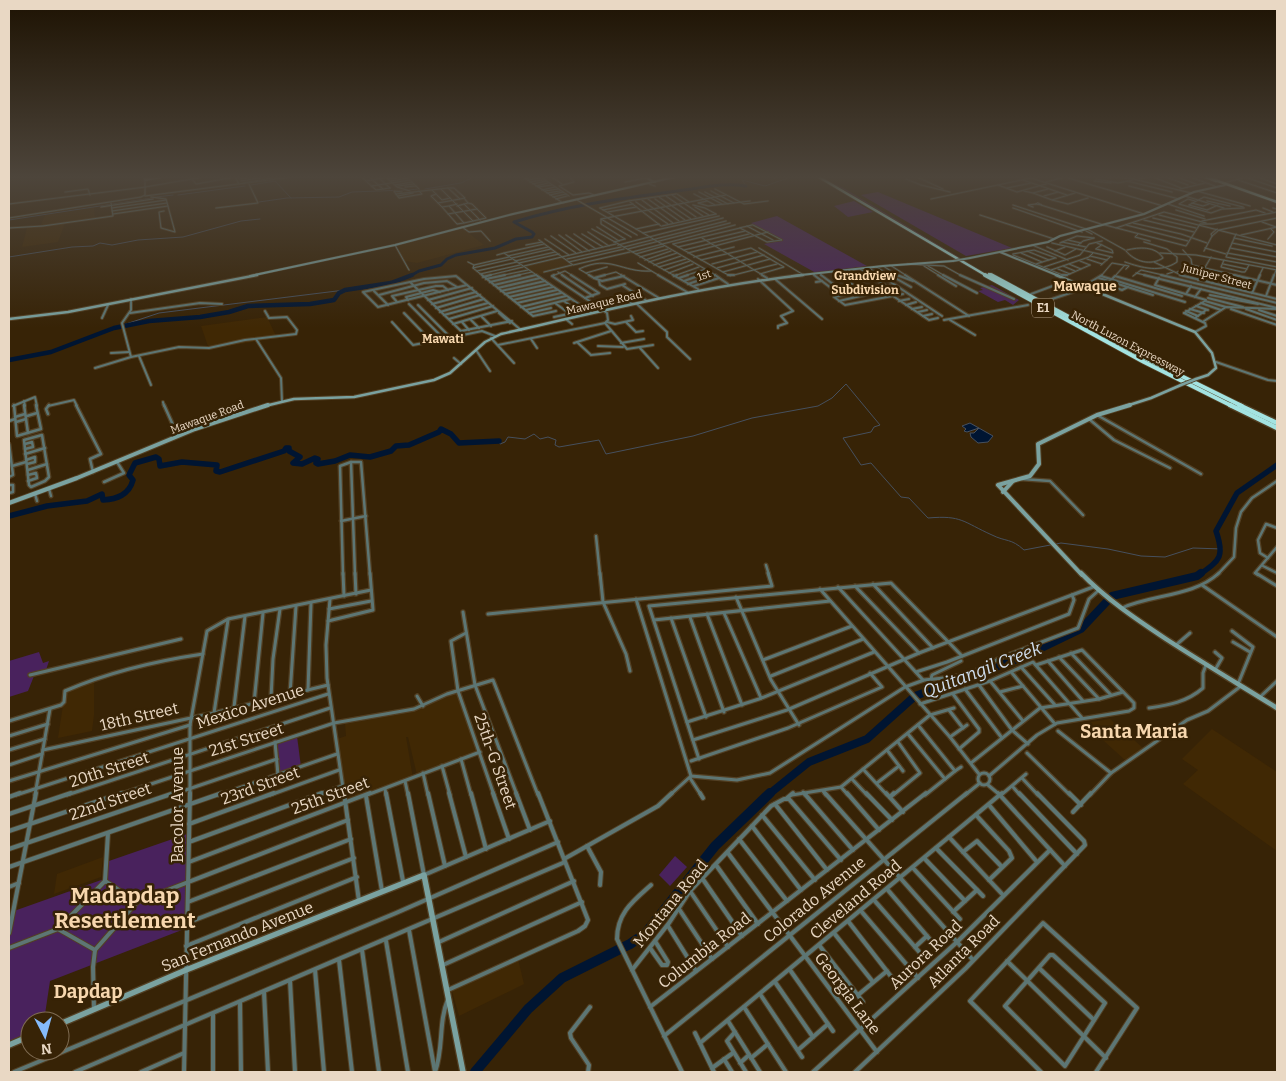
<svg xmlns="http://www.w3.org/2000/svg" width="1286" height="1081" viewBox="0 0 1286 1081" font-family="Bitter,serif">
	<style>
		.built { fill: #402804 }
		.green { fill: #49225d }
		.water { fill: #001532; stroke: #46505e }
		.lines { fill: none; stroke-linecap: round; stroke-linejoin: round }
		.stream { stroke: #46505e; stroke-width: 1 }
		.river-far4 { stroke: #001532; stroke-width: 3 }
		.river-far3 { stroke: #001532; stroke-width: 4.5 }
		.river-far2 { stroke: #001532; stroke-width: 5.5 }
		.river-far1 { stroke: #001532; stroke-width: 8 }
		.river { stroke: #001532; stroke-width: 10 }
		.street-far4-casing { stroke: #534024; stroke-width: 2.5 }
		.street-far3-casing { stroke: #534024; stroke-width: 4 }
		.street-far2-casing { stroke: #534024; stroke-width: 5 }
		.street-far1-casing { stroke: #534024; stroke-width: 5.5 }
		.street-casing { stroke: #534024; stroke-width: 6 }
		.secondary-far4-casing { stroke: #534024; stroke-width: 3 }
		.secondary-far3-casing { stroke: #534024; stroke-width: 4.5 }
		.secondary-far2-casing { stroke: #534024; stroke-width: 6 }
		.secondary-far1-casing { stroke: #534024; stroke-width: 7 }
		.secondary-casing { stroke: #534024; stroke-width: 8 }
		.highway-far2-casing { stroke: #534024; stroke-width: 4 }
		.highway-far1-casing { stroke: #534024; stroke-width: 5.5 }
		.highway-casing { stroke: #534024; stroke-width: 7 }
		.street-far4 { stroke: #5d7674; stroke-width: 1 }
		.street-far3 { stroke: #5d7674; stroke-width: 2 }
		.street-far2 { stroke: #5d7674; stroke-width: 2.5 }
		.street-far1 { stroke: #5d7674; stroke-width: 3 }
		.street { stroke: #5d7674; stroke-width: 4 }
		.secondary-far4 { stroke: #7aa2a0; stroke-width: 2 }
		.secondary-far3 { stroke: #7aa2a0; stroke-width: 2.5 }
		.secondary-far2 { stroke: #7aa2a0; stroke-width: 4 }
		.secondary-far1 { stroke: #7aa2a0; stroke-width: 4.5 }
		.secondary { stroke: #7aa2a0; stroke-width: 5.5 }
		.highway-far2 { stroke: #a3e3e1; stroke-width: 2.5 }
		.highway-far1 { stroke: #a3e3e1; stroke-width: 4 }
		.highway { stroke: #a3e3e1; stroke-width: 4.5 }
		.secondary-bridge-far1-casing { stroke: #534024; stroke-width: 3; stroke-linecap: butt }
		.secondary-bridge-casing { stroke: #534024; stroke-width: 4.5; stroke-linecap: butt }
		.secondary-bridge-far1 { stroke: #7aa2a0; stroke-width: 2 }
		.secondary-bridge { stroke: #7aa2a0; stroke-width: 2.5 }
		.labels { text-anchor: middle; stroke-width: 5; stroke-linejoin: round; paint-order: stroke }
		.far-street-label { font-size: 11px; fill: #e9d8c4; stroke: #372306 }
		.far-neighbourhood-label { font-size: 12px; font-weight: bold; fill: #f7d7ae; stroke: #372306 }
		.shield { fill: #372306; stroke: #b4a28b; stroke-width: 1 }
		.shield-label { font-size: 12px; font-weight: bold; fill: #e9d8c4 }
		.far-quarter-label { font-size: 14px; font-weight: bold; fill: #f7d7ae; stroke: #372306 }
		.near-street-label { font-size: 16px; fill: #e9d8c4; stroke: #372306 }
		.near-water-label { font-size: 18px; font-style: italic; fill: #d1dfef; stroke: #372306 }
		.near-quarter-label { font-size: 19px; font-weight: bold; fill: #f7d7ae; stroke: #372306 }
		.near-district-label { font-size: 22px; font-weight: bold; fill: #f7d7ae; stroke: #372306 }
	</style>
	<rect width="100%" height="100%" fill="#372306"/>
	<!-- built -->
	<g class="built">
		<polygon points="94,207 95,218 65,223 58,242 22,247 27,228 40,227 45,215"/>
		<polygon points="462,228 484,245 417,263 405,261 397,245"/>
		<polygon points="561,258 573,267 538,275 525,266"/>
		<polygon points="267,317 277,338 209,349 201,326"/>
		<polygon points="94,680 94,715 92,731 58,738 65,692"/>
		<polygon points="456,693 477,752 417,775 408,737 406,737 413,778 347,802 337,739 346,736 345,724 412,712"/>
		<polygon points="1110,719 1143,748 1125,760 1084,723"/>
		<polygon points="1212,729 1277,772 1277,851 1183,784 1198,770 1182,759"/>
		<polygon points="103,857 101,877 54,894 57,874"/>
		<polygon points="518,959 524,984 459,1016 452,991"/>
	</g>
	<!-- green -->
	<g class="green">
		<polygon points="819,176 845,189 962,259 959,259"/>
		<polygon points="878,192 1012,248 966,256 861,195"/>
		<polygon points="854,201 873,212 848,217 834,206"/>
		<polygon points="777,216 867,266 816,273 764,244 783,240 751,223"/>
		<polygon points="992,285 1019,300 1013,305 1005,300 998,302 978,291 983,290 980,288"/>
		<polygon points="39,652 43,663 49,661 45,673 34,676 28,691 9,697 9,661"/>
		<polygon points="297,736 301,767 279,774 277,743"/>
		<polygon points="190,833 187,928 50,981 44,1021 30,1021 30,1035 9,1043 9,940 14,911 104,879 106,862"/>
		<polygon points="675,856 687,867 670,886 659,875"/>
	</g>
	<!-- water -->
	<polygon class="water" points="970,423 993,436 988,442 978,443 971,437 970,433 974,433 979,428 967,432 964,431 966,429 962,426"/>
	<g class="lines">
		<!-- stream -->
		<g class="stream">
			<polyline points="482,176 491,176"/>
			<polyline points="840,176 876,176"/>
			<polyline points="892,176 902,178 900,177 902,176"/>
			<polyline points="251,185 275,181 291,198"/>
			<polyline points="746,186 742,180 765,186 794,176"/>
			<polyline points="425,189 461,183 476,176"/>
			<polyline points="409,190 418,189"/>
			<polyline points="178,195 245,186"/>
			<polyline points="156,197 173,195"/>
			<polyline points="259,202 287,198 339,197 352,192 405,190"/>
			<polyline points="9,220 152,198"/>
			<polyline points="9,257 72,247 93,246 100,243 112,245 138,240 183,237 241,221 260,219"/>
			<polyline points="114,328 159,313 345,290"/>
			<path d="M499,441L500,444L505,442L508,437L525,439L534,434L540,439L548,437L556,440L555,445L559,447L599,440L606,454L693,436L752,418L818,406L832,398L846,384L880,425L874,427L871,432L843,438L861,465L871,463L901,497L909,498L928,518C962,515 963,522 992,535C1006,542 1011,538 1024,550L1061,543L1108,549L1141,556L1165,557L1193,548L1222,549"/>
		</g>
		<!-- river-far4 -->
		<path class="river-far4" d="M410,276L419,271L441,265L447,259L456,255L495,248L516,239L532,237L534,234L532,232L514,222C572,204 632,197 692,189C711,186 727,183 746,186"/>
		<!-- river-far3 -->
		<polyline class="river-far3" points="9,360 51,352 114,328 149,321 200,317 229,312 248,306 310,304 334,300 339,293 345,290 391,283 412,275"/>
		<!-- river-far2 -->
		<g class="river-far2">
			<path d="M9,516L47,506L87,501L102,494L103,500C117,499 129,495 133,480L129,475L135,463L156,457L159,459L160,466L182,462L217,465L216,471L220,472L284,451L286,448H289V451L300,457L293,463L302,464L315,458L318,459L316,463L318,464L335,461L350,455L370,457L391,451L396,446L409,445L439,432L441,429L451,434L459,443L499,441"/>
			<path d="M1199,575C1220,560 1225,557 1216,531L1237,493L1277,465"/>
		</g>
		<!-- river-far1 -->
		<polyline class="river-far1" points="768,795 809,762 867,739 915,696 1023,657 1081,629 1112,596 1197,576 1201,573"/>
		<!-- river -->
		<polyline class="river" points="475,1072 528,1009 562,978 630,944 645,934 715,846 770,793"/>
		<defs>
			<g id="street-far4">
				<polyline points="368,176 383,189"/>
				<polyline points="377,176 390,188"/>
				<polyline points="539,176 569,196"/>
				<polyline points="569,176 574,182 559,186 573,195 589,193 594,195"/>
				<polyline points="651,176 659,176"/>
				<polyline points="770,176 774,178"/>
				<polyline points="1100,176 1111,178"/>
				<polyline points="1163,176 1188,185"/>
				<polyline points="1174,176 1196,184"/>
				<polyline points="1187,176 1215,186"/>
				<polyline points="1255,176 1277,184"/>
				<polyline points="1267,176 1277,180"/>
				<polyline points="362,177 366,181"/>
				<polyline points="386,177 397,187 410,191"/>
				<polyline points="523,177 563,203"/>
				<polyline points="552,177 562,184"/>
				<polyline points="917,177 943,189"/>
				<polyline points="1111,177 1126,178"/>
				<polyline points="1125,177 1191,193"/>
				<polyline points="1153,177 1181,188"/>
				<polyline points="1245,177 1277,188"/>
				<polyline points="238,178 247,176"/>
				<polyline points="192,179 196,184 235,177 239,184"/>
				<polyline points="240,179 259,176"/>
				<polyline points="389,179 407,176"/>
				<polyline points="524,179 537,176"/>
				<polyline points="906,179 921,185 950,192"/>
				<polyline points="1096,179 1118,183 1133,180"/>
				<polyline points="1138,179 1154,176"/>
				<polyline points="528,180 541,178"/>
				<polyline points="1023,180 1067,195"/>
				<polyline points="1238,180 1277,193"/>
				<polyline points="241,181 271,176"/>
				<polyline points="391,181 408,178"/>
				<polyline points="411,181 419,189"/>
				<polyline points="1094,181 1111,183"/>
				<polyline points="1127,181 1172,192"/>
				<polyline points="530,182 542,180"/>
				<polyline points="625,182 646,178"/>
				<polyline points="1046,182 1065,177 1163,206"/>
				<polyline points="243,183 278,177"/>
				<polyline points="1224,183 1246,177"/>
				<polyline points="533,184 546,181"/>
				<polyline points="649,184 655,186"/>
				<polyline points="395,185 412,182"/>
				<polyline points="998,185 1017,192 1046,184"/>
				<polyline points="372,186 410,180"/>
				<polyline points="398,186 414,184"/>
				<polyline points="536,186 548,183"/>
				<polyline points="1129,186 1179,199"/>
				<polyline points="145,187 209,176"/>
				<polyline points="405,187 416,186"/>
				<polyline points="538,187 552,185"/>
				<polyline points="390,188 376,190 366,181 394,176"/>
				<polyline points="448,188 454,188 465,198 460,199"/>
				<polyline points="1007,188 1031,183"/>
				<polyline points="441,189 473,221"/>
				<polyline points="715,189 744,204 768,201"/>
				<polyline points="1180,189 1205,183"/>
				<polyline points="432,190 442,200 450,198"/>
				<polyline points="542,190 555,187"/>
				<polyline points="545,191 558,189"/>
				<polyline points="711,191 734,203"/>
				<polyline points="1024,191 1033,193 1048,189"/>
				<polyline points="1197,191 1250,206"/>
				<polyline points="65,192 88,189 90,195"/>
				<polyline points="699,192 722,204"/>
				<polyline points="705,192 728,204"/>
				<polyline points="547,193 560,191"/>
				<polyline points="1033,193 1052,200"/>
				<polyline points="1075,193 1052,200 1068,204 1088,198"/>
				<polyline points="396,194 448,188 460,199 438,203"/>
				<polyline points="396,194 399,198 422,194 419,191"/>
				<polyline points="396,194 394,191 402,192"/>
				<polyline points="436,194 431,196 442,207 449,206"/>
				<polyline points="677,194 689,202"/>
				<polyline points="694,194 715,205"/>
				<polyline points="550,195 563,192"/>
				<polyline points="672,195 703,216"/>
				<polyline points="145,196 300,176"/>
				<polyline points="398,196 413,193"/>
				<polyline points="666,196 696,217"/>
				<polyline points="1044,196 1058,192"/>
				<polyline points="1185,196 1224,208"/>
				<polyline points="151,197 166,199 175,232 161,228 159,212 164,211"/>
				<polyline points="553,197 566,194"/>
				<polyline points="659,197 691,219"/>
				<polyline points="556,199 567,196"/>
				<polyline points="648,199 679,221"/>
				<polyline points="655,199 685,220"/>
				<polyline points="931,199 1031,178 1144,214"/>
				<polyline points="577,200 637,235"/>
				<polyline points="642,200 673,223"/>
				<polyline points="707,201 698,203 708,206 750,201"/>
				<polyline points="1195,201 1188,199 1179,204 1211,213 1222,209 1244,208"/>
				<polyline points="1207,201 1230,206"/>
				<polyline points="630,202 661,226"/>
				<polyline points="636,202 668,224"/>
				<polygon points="1038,203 1042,205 1036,204"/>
				<polyline points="1192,203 1203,206 1209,204"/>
				<polyline points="9,204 146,187"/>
				<polyline points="457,204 449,206 464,223 486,218 472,204 468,203"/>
				<polyline points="464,204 480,220"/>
				<polyline points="1168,204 1204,216"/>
				<polyline points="693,205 705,208 716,214"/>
				<polyline points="1013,205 1089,230 1125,250"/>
				<polyline points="1041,205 1104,225"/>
				<polyline points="1189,205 1204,197 1243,207"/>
				<polyline points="1189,205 1207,210"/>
				<polyline points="457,206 468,203 464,198"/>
				<polyline points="101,207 153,199"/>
				<polyline points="442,207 457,224 464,223"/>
				<polyline points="695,207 709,215"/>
				<polyline points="1033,207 1028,205 1036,204"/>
				<polyline points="112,208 166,200"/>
				<polyline points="216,208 258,203 249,184"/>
				<polyline points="600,208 717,276"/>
				<polyline points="600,208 628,201 676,194"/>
				<polyline points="1013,208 1082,232"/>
				<polyline points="1263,208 1273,212"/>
				<polyline points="1273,208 1277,209"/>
				<polyline points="603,210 633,204"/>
				<polyline points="1176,210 1205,219"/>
				<polyline points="1207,210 1218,205"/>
				<polyline points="112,211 167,203"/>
				<polyline points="608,212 636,207"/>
				<polyline points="113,214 168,206"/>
				<polyline points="448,214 477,209"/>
				<polyline points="980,215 1054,239"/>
				<polyline points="1159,215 1277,245"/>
				<polyline points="9,218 141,197 145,195 145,180"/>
				<polyline points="1153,218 1196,228"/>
				<polyline points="601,219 631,237"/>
				<polyline points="1144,220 1194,232"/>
				<polyline points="1202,221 1256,210 1265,213"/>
				<polyline points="1262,222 1276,227"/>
				<polyline points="1133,223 1181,234 1207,243"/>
				<polygon points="753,225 782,240 767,242 740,228"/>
				<polyline points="1105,225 1186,246 1200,224 1213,224 1277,212"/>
				<polyline points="1126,225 1188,241"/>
				<polyline points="662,226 716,214"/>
				<polyline points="747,226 773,240"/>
				<polyline points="462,227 469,232 481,231 490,241"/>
				<polyline points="597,227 619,241"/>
				<polyline points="9,228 43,226 113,216 111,203"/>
				<polyline points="1116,228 1164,212 1206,223"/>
				<polyline points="592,229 675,276"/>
				<polyline points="636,229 659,224"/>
				<polyline points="1086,231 1092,234"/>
				<polyline points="588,232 609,246"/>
				<polyline points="643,233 719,216"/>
				<polyline points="574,234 596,249"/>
				<polyline points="582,234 603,247"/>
				<polyline points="1138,234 1135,237 1150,241"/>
				<polyline points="1236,234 1226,257 1277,267"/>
				<polyline points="559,235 582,252"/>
				<polyline points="566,235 589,251"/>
				<polyline points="1241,235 1277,227"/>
				<polyline points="551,236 576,253"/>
				<polyline points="1212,236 1211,234 1217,229"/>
				<polyline points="702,238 764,276"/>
				<polyline points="1234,238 1272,246"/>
				<polyline points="545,239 569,255"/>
				<polyline points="625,239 601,224 601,219 726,195"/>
				<polyline points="1268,239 1274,232 1271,229"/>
				<polyline points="539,240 573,265 630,252"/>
				<polyline points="1068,240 1081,243"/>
				<polyline points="614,242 625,239"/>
				<polyline points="1062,242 1086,247"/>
				<polyline points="1052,243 1112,257"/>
				<polyline points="1060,243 1077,236 1094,238"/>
				<polyline points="1097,243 1102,245"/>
				<polyline points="1232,243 1277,252"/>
				<polyline points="673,244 740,228"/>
				<polyline points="673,244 730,276 777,264"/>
				<polyline points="395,245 409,270"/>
				<polyline points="526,245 542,242"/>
				<polyline points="618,245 723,218"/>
				<polyline points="1032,245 1068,260"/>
				<polyline points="1078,245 1083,241 1094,238"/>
				<polygon points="1102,245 1112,250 1113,253 1096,249"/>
				<polyline points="624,247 726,221"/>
				<polyline points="678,247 745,231"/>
				<polyline points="1047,247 1065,255 1076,249"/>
				<polyline points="759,248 802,274"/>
				<polyline points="1205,248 1226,254"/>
				<polyline points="1230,248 1277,257"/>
				<polyline points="628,249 730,223"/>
				<polyline points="684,250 749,234"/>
				<polyline points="1027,251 1049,260"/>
				<polyline points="1055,251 1065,247"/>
				<path d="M1126,251C1135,262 1151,266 1163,258C1156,246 1139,247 1127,250"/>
				<polyline points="1204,251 1212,236 1219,230 1277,218"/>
				<polyline points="632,252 735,225"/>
				<polyline points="504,253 544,244"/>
				<polyline points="688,253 768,232"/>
				<polyline points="1021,253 1042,262"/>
				<polyline points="1160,253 1196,255 1277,270"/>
				<polyline points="1227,253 1277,262"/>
				<polyline points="636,254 664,246"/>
				<polyline points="1013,254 1034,250 1056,258"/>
				<polyline points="497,255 504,253 538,276"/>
				<polyline points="1013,255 1065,276 1090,265"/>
				<polyline points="508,256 548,247"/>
				<polyline points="1090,256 1107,260"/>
				<polyline points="640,257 668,249"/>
				<polyline points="694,257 734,247"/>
				<polyline points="512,258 551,249"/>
				<polyline points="567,259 621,247"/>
				<polyline points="1087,259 1102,264"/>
				<polyline points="645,260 671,251"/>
				<polyline points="701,260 751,248 784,267 760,274"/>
				<polyline points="1224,260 1221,267 1242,272 1245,272 1249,265"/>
				<polyline points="515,261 555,252"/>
				<polyline points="1080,261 1090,265"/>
				<polyline points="468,262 474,265"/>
				<polyline points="569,262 624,249"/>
				<polyline points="649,262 677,253"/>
				<path d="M1125,262C1142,268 1161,273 1177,262V257L1167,249L1144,242"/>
				<polyline points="1154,262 1183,276"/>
				<polyline points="519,263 559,254"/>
				<polyline points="638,263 660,276"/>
				<polyline points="712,264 757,252"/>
				<polyline points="907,264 944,266 962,276"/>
				<polyline points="1036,264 1055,258"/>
				<polyline points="1069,264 1081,269"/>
				<polyline points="1223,264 1247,269"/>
				<polyline points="654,265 681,256"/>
				<polyline points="890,265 907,276"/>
				<polyline points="1101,265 1110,257"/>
				<polyline points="1192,265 1240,276"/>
				<polyline points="524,266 616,244"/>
				<polyline points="883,266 899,276"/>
				<polyline points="924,266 940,276"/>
				<polyline points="928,266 945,276"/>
				<polyline points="1063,266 1075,271"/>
				<polyline points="659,267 686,259"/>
				<polyline points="876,267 892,276"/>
				<polyline points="1044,267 1080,255 1089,244 1102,241"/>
				<polyline points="473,268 512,259"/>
				<polyline points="717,268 764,255"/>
				<polyline points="869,268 881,276"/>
				<polyline points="860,269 871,276"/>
				<polyline points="1058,269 1070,274"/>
				<polyline points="664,270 690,261"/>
				<polyline points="1051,270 1089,257 1093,253"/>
				<polyline points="477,271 517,262"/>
				<polyline points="849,271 857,276"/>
				<polyline points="544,272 572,265"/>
				<polyline points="558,272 564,276"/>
				<polyline points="723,272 770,259"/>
				<polyline points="835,272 841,276"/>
				<polyline points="1177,272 1185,270 1192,265 1191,259 1183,250"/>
				<polyline points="586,273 607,267"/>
				<polyline points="669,273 693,264"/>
				<polyline points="1136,273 1149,276"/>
				<polyline points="480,274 520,265"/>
				<polyline points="820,274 823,276"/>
				<polyline points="1167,274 1173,272"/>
				<polyline points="814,275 816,276"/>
				<polyline points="454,276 456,276"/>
				<polyline points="483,276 473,268 474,265 509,257"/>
				<polyline points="486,276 523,267"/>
				<polyline points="499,276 528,270"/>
				<polyline points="514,276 532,272"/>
				<polyline points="531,276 536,275"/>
				<polyline points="552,276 565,271 573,276"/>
				<path d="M591,276L579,269C611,254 621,273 651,271"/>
				<polyline points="601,276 616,272 623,276"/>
				<polyline points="674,276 699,267"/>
				<polyline points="684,276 706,269"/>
				<polyline points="698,276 710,272"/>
				<polyline points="711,276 715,275"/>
				<polyline points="1101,276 1112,263 1129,266 1126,269"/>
				<polyline points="1115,276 1125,265"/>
				<polyline points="1133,276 1141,270 1167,276"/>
				<polyline points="1200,276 1211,257"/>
				<polyline points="1259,276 1263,268"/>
				<polyline points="1274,276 1276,270"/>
			</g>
			<g id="street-far3">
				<polyline points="482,275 533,316 556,311"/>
				<polyline points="536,275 592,313"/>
				<polyline points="554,275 552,276 585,298"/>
				<polyline points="562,275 593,296"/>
				<polyline points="571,275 599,293 585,298"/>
				<polyline points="589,275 594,278 605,275"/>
				<polyline points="621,275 659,298"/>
				<polyline points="658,275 687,292"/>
				<polyline points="673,275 698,289"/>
				<polyline points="715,275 728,284"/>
				<polyline points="728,275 734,275"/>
				<polyline points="762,275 767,278"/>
				<polyline points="814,275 831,288"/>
				<polyline points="821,275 845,293"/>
				<polyline points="839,275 852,284"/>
				<polyline points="855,275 864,281"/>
				<polyline points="869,275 898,294"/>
				<polyline points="880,275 942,316"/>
				<polyline points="890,275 911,287"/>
				<polyline points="897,275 913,281"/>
				<polyline points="905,275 969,316"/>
				<polyline points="938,275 956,286"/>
				<polyline points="943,275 977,293"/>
				<polyline points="960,275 1014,299"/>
				<polyline points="1062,275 1067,275"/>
				<polyline points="1144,275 1277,308"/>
				<polyline points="1161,275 1277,303"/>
				<polyline points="1180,275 1277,299"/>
				<polyline points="1234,275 1277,285"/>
				<polygon points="456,276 467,285 378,307 363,292 424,279"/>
				<polyline points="674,276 677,275"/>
				<polyline points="1101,276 1185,302"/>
				<polyline points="483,277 491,275"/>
				<polyline points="594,278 602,281 624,276"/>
				<polyline points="679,278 688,275"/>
				<polyline points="1099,278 1153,295"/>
				<polyline points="1159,278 1155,285 1206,300"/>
				<polyline points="486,279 505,275"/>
				<polyline points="758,279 793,311 781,316 787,323 778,326 778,328"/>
				<polyline points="775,279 822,319"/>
				<polyline points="1112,279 1115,276 1182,296"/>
				<polyline points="1214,279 1240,285"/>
				<polyline points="1198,280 1201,275"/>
				<polyline points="599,281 600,285 607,289 625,284"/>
				<polyline points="684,281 701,275"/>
				<polyline points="410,282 461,331 512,321"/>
				<polyline points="490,282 520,275"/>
				<polyline points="816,282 822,281"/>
				<polyline points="1103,283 1122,290 1128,287"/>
				<polyline points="1212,283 1217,276 1239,280 1241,282 1238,289"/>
				<polyline points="688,284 715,275"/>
				<polyline points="467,285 521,330"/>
				<polyline points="494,285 536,275"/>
				<polyline points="622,285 647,301"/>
				<polyline points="694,286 719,278"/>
				<polyline points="1082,287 1102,275"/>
				<polyline points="498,288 540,278"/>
				<polyline points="877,289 891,286"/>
				<polyline points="374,291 388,305"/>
				<polyline points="501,291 545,281"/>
				<polyline points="886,292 896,290"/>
				<polyline points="1252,293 1260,275"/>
				<polyline points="505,294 549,284"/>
				<polyline points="869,294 859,292 834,297 845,305 903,294"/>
				<polyline points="1031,294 1066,281"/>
				<polyline points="1186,294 1191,286"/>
				<polyline points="379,295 424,283 447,281 457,287"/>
				<polyline points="1210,295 1258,304"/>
				<polyline points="619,296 633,304"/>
				<polyline points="893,296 929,320 938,318"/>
				<polyline points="1266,296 1274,275"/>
				<polyline points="509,297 553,287"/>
				<polyline points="1195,297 1201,289"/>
				<polyline points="585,298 607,313 608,320 605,323 627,349 653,345"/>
				<polyline points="1208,298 1243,307"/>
				<polyline points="131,299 131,310 122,323 131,357 179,347 209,348 245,340 296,334 297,330 287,317 269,318 265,311"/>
				<polyline points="408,300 406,297 433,290 440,292"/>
				<polyline points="428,300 472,288"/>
				<polyline points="513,300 557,290"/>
				<polyline points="564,301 579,312"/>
				<polyline points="839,301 878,292 886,297"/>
				<polyline points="899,301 909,299"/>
				<polyline points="1046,301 1085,288"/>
				<polyline points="1205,301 1226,307"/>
				<polyline points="397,302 392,296 436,286 443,286 448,290"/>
				<polyline points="517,303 561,293"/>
				<polyline points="555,303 570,314"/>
				<polyline points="1201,303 1221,310"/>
				<polyline points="409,304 444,339 482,331 495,336"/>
				<polyline points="432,304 476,292"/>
				<polyline points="637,304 667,332 667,337 690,359"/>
				<polyline points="418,305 450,337"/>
				<polyline points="906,305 916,302"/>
				<polyline points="1196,306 1208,310"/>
				<polyline points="521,307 566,296"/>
				<polyline points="436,308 480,295"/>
				<polyline points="912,309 922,307"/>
				<polyline points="1190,309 1204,313"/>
				<polyline points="1231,309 1277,325"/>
				<polyline points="1246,309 1277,320"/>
				<polyline points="526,310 570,299"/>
				<polyline points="1259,310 1277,316"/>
				<polyline points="1186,311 1198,316"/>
				<polyline points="440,312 484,299"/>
				<polyline points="918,312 927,310"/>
				<polyline points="130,313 200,303 222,304"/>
				<polyline points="404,313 432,342"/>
				<polyline points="499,313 510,323"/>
				<polyline points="529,313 551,308"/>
				<polyline points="1184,313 1205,301"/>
				<polyline points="1184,313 1205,323 1206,326 1195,332"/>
				<polyline points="444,315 488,303"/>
				<polyline points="481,316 491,326"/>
				<polyline points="923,316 932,314"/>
				<polyline points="554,317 587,310"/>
				<polyline points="102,318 108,305"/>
				<polyline points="1195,318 1206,310"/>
				<polyline points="449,319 493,306"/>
				<polyline points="470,319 479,328"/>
				<polyline points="567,320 572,324"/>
				<polyline points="944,320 1028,305"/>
				<polyline points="950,320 975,335"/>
				<polyline points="1204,321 1226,307 1277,309"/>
				<polyline points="392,322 413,345 444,339"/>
				<polyline points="462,322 469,330"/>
				<polyline points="607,322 615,324 633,320 631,316"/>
				<polyline points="626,322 636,332 643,331"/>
				<polyline points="453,324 497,311"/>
				<polyline points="491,338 514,363"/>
				<polyline points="256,339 281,378 282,401"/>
				<polyline points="531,339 537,348"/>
				<polyline points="577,342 591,355 610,353"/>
				<polyline points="574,343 611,331"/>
				<polyline points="621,343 644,339"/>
				<polyline points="498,345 605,323"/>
				<polyline points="598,346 623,347"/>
				<polyline points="640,348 658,368"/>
				<polyline points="476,350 490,371"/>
				<polyline points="111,353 129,352"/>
				<polyline points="139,356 151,385"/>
				<polyline points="454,358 461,364"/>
				<polyline points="1216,362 1268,380 1277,381"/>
				<polyline points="95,368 131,357"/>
				<polyline points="24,401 25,406"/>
				<polyline points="163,402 164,406"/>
				<polyline points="13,406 35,397 37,406"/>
				<polyline points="48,406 74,400 77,406"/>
			</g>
			<g id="street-far2">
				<polyline points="14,405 17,436 41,429 36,405"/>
				<polyline points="24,405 28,433"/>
				<polyline points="76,405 101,454 90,459 93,472"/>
				<polyline points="164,405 178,436"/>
				<polyline points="48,414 46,409 49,405"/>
				<polyline points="1097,415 1201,474"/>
				<polyline points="27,416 37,413"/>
				<polyline points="15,417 25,414"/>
				<polyline points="1089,419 1114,440 1170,468"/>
				<polyline points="9,421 15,419"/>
				<polyline points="16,422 26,419"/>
				<polygon points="42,435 49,477 45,481 31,487 29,485 24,440"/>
				<polyline points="9,444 13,475 9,477"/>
				<polyline points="25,444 32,442 33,447 25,449"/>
				<polyline points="25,454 45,448"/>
				<polyline points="26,460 35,457 35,462 27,464"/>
				<polyline points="351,462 355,575"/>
				<polyline points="12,466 26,462"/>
				<polyline points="28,470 47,464"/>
				<polyline points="28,475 36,473 37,478 28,481"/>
				<polyline points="1022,479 1050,481 1083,515"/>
				<polyline points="104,482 124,473 117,462"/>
				<polyline points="9,485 13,485 13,492 9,493"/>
				<polyline points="49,489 51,496"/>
				<polyline points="35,494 37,501"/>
				<polyline points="341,521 366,516"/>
				<polyline points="596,536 600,575"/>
				<polyline points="1268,558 1260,553 1258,540 1266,524 1277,528"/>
				<polyline points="766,565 769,575"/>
				<polyline points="1263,566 1277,573"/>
				<polyline points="343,575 340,466 351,462 361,462 370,575"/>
				<polyline points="1217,575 1234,557 1236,528 1241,512 1252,498 1277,481"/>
				<polyline points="1258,575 1255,573 1277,547"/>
			</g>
			<g id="street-far1">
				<polyline points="343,573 344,596"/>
				<polyline points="355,573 356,594"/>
				<polyline points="600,573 603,602 626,654 630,671"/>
				<polyline points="1256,573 1277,586"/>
				<polyline points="873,584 933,648"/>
				<polyline points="1202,585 1277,637"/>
				<polyline points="855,586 919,653"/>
				<polyline points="838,587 923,680"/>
				<polyline points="820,589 950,737 979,774"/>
				<polyline points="736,597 771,680 799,725"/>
				<polyline points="330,599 326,645 327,678 344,795"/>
				<polyline points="636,599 691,776"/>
				<path d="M1122,608C1153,594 1193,597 1219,573"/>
				<polyline points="329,609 371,601"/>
				<polyline points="463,612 475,685 517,795"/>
				<polyline points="724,613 761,698"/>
				<polyline points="488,614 772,586 768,573"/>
				<polyline points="707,614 742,705"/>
				<polyline points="690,617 724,712"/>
				<polyline points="671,618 706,717"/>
				<polyline points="654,620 830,601"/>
				<polyline points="328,621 373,610 370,573"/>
				<polyline points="1232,631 1253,647 1238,684"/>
				<polyline points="466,633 451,641 458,691 494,795"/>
				<polyline points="1233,642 1250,652"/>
				<polyline points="1176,645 1190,633"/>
				<polyline points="1215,652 1222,658 1215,670"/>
				<polyline points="1071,653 1111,695"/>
				<polyline points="1059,657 1099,699"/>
				<polyline points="763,660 852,626"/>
				<polyline points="1048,661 1083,701"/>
				<polyline points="1021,667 1055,705"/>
				<polyline points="916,672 947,662 1069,614 1074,600 1072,595 1093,587"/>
				<polyline points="1012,673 1055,724"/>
				<polyline points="30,675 181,639"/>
				<polyline points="771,676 863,639"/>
				<polyline points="931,679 932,675 961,661"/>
				<polyline points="991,682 1023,721"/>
				<polyline points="979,685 1012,730 1028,744"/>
				<polyline points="965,689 1002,738"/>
				<polyline points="308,690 311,603"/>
				<polyline points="1000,692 1023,686"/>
				<polyline points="290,694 296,606"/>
				<polyline points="953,694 979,729 979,732 959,749"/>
				<polyline points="417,696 423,706"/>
				<polyline points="1260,697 1277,681"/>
				<polyline points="271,698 273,659 280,609"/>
				<polyline points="254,703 263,613"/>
				<polyline points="920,704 990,681 1033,662 1082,718"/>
				<polyline points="234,707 245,616"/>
				<path d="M1149,708C1169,705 1187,702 1203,688V673L1206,665"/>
				<polyline points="949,710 963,728"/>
				<polyline points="214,713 228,620"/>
				<path d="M9,721L61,705L64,702L65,691C109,672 155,661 203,654"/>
				<polyline points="687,722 759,699 874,652"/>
				<polyline points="918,725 955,771 945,779"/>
				<polyline points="1058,731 1111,773"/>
				<polyline points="908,734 945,779 925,795"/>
				<polyline points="9,736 48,724"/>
				<polyline points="950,737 967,725"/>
				<polyline points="693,740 787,710 919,653 1072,595"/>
				<polyline points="275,742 278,775"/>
				<polyline points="9,750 45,739"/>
				<polyline points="43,750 214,713 328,685"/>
				<polyline points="887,750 903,771"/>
				<polyline points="1027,753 1070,795"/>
				<polyline points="461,759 471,795"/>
				<polyline points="699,759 649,606 891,583 962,656"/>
				<polyline points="691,761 788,728 882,687 870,673"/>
				<polyline points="971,763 1040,708 1099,699 1123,692"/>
				<polyline points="9,765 42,754"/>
				<polyline points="442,766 450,795"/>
				<polyline points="863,769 887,795"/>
				<polyline points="955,771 961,767"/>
				<circle cx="984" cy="779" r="6"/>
				<polyline points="423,773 428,795"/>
				<polyline points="989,776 1037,735 1057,723 1129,711 1134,708 1134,703 1082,650 1036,665"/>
				<polyline points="690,778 701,795"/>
				<polyline points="1022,778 1038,795"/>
				<polyline points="852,779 867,795"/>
				<polyline points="9,781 190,725"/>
				<polyline points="405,781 408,795"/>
				<polyline points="877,783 899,766"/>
				<polyline points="988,785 1000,795"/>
				<polyline points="841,787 848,795"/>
				<polyline points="1013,787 1020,795"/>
				<polyline points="385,789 386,795"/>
				<polyline points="823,791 826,795"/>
				<polyline points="803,792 805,795"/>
				<polyline points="16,795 328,694"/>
				<polyline points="35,795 50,709"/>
				<polyline points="67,795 330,708"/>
				<polyline points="118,795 334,723 414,709 447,694 493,680 538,795"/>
				<polyline points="171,795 277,759"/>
				<polyline points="190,795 190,725 207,631 228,619 371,590"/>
				<polyline points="219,795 337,754"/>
				<polyline points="270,795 339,770"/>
				<polyline points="318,795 342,786"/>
				<polyline points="367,795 480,752"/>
				<polyline points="670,795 691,776 737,780 770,773 905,687 924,680 954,677 981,669 1000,658 1078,628 1089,599 1098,591"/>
				<polyline points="792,795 841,787 930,715 954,708"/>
				<polyline points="893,795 920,773 898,742"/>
				<polyline points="965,795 980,783"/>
				<polyline points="1001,795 1026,774"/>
				<polyline points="1090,795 1111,773 1187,720 1208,711 1241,686"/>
			</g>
			<g id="street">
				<polyline points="344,793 359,901"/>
				<polyline points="386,793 403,881"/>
				<polyline points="408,793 424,875 550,821"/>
				<polyline points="428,793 445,866"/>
				<polyline points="449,793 466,857"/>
				<polyline points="471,793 486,849"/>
				<polyline points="493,793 509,839"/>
				<polyline points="516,793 530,830"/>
				<polyline points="700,793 703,798"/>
				<polyline points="804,793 853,850"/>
				<polyline points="825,793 973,960"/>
				<polyline points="847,793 879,830"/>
				<polyline points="866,793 892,820"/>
				<polyline points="886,793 903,812"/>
				<polyline points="998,793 1065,866"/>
				<polyline points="1019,793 1077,854"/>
				<polyline points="1069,793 1081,805"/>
				<polyline points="366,796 382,891"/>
				<polyline points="9,797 20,793"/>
				<polyline points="890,797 894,793"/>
				<polyline points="787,798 793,793"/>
				<polyline points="775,804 827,870"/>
				<polyline points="989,805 1037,862"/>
				<polyline points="1073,812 1091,793"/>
				<polyline points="9,814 71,793"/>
				<polyline points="762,815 815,880"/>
				<polyline points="976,815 1009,851 1012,858 989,880"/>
				<polyline points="189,824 274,793"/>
				<polyline points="752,826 801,890"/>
				<polyline points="9,831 122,793"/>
				<polyline points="949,837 1003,895"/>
				<polyline points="739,839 787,901"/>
				<polyline points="189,842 322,793"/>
				<polyline points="587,846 601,872 600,885"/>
				<polyline points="936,848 983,896"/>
				<polyline points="9,849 174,793"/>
				<polyline points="963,852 977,841 1002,867"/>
				<polyline points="728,853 877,1052"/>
				<polyline points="564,859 658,806 672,793"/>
				<polyline points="925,859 965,901"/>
				<polyline points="189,862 370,793"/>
				<polyline points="716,865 758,924"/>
				<polyline points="9,867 222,793"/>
				<polyline points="913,868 960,919"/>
				<polyline points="702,878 742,936"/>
				<polyline points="105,881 108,833"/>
				<path d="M651,885C633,901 617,913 617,939L682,1072"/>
				<polyline points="9,887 19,883"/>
				<polyline points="690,891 728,947"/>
				<polyline points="874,900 915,947 927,936 887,889"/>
				<polyline points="188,902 351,839"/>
				<polyline points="679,909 712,959"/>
				<polyline points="861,911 918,978"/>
				<polyline points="953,912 977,890"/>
				<polyline points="848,921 893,979"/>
				<polyline points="187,923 354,858"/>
				<polyline points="668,926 696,971"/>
				<polyline points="58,929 95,950 137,902 348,820"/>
				<polyline points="409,930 435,1072"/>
				<polyline points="9,933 36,793"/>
				<polyline points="834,933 873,982"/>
				<polyline points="927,936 933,943"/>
				<polyline points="386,941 408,1072"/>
				<polyline points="439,942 574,881"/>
				<polyline points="819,945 863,1002"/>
				<polyline points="186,946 357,877"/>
				<polyline points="915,947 921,954"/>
				<polyline points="9,948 58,929 105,881 137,902"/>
				<polyline points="650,948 662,965 667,965 668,962 655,941"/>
				<polyline points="362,950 379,1072"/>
				<polygon points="1050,955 1053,955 1105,1003 1065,1066 1005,1006"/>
				<polyline points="339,960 352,1072"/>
				<polyline points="1007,961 1106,1058"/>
				<polyline points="443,965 582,902"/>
				<polyline points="1039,968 1094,1020"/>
				<polyline points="315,970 324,1072"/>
				<polyline points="632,970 669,923 690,891 771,806 784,799 789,799 841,860"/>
				<polyline points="790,970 833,1031"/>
				<polyline points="290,981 295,1072"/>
				<polyline points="775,982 813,1037"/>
				<polyline points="448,990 578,931 585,926 588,920 538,793"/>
				<polyline points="264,992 268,1072"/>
				<polyline points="760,994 802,1057"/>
				<polyline points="858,995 887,971"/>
				<polyline points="240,1002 241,1072"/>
				<polyline points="650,1007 926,793"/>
				<polyline points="744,1007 786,1072"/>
				<polyline points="94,1009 93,967 95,950"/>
				<polyline points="213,1014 213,1072"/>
				<polyline points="728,1021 760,1072"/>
				<polyline points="735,1032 727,1041 746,1072"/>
				<polyline points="695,1033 714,1072"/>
				<polyline points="664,1036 967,793"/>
				<polyline points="700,1043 1002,793"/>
				<polyline points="798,1050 828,1024"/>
				<polyline points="751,1058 768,1044"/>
				<polyline points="724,1059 732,1072"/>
				<polyline points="740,1063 749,1055"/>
				<polyline points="712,1068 733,1053"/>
				<polyline points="14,1072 396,913 558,842"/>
				<polyline points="75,1072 565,862"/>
				<polyline points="141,1072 184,1053"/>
				<polyline points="184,1072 190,793"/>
				<path d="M435,1072C444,1048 438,1023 448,999"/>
				<polyline points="588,1072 589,1065 571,1038 570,1033 590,1007"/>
				<polyline points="813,1072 957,942 1050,850"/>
				<polyline points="855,1072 966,968 1085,845 1084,841 1037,793"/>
				<polyline points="1041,1072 970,1001 1043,923 1137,1008 1096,1072"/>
			</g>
			<g id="secondary-far4">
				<polyline points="144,176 145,180 168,176"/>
				<polyline points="642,176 655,182"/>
				<polyline points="1000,252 1059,276"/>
				<polyline points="970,258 1048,242 1060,236 1144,214 1194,192 1225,185"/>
				<polyline points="250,276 395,245 513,214 679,176"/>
				<polyline points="792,276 883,266 953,261"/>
			</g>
			<g id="secondary-far3">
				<polyline points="1056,275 1195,332 1212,353 1216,368 1208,375 1196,379"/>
				<polyline points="9,319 68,312 257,275"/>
				<path d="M265,406L294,399L354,397L434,380L450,373L485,342L501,334C602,311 699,287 803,275"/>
				<polyline points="1126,406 1151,398 1181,385"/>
			</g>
			<g id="secondary-far2">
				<polyline points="1003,492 1013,481"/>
				<polyline points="9,503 77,478 195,429 268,405"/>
				<polyline points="1082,575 998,485 1030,476 1039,464 1038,444 1097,415 1130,405"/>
			</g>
			<path id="secondary-far1" d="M1081,573C1106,599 1136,619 1166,639C1203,663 1240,685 1277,708"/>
			<g id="secondary">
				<polyline points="60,1024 186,970 424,875 463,1072"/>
				<polyline points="9,1045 30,1036"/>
			</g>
			<g id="highway-far2">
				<polyline points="817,176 987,276"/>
				<polyline points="1203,176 1216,181"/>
				<polyline points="1215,180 1277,202"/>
				<polyline points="989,274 993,276"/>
			</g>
			<g id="highway-far1">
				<polyline points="985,275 1144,362 1232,406"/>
				<polyline points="991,275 1149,360 1242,406"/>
			</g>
			<g id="highway">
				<polyline points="1230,405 1277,428"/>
				<polyline points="1239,405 1277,423"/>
			</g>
		</defs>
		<!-- street-far4 casing -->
		<use href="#street-far4" class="street-far4-casing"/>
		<!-- street-far3 casing -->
		<use href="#street-far3" class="street-far3-casing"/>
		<!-- street-far2 casing -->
		<use href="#street-far2" class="street-far2-casing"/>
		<!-- street-far1 casing -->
		<use href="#street-far1" class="street-far1-casing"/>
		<!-- street casing -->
		<use href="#street" class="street-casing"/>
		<!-- secondary-far4 casing -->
		<use href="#secondary-far4" class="secondary-far4-casing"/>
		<!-- secondary-far3 casing -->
		<use href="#secondary-far3" class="secondary-far3-casing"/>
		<!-- secondary-far2 casing -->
		<use href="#secondary-far2" class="secondary-far2-casing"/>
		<!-- secondary-far1 casing -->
		<use href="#secondary-far1" class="secondary-far1-casing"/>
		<!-- secondary casing -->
		<use href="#secondary" class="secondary-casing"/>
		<!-- highway-far2 casing -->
		<use href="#highway-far2" class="highway-far2-casing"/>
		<!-- highway-far1 casing -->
		<use href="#highway-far1" class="highway-far1-casing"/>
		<!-- highway casing -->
		<use href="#highway" class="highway-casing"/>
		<!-- street-far4 -->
		<use href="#street-far4" class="street-far4"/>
		<!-- street-far3 -->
		<use href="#street-far3" class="street-far3"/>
		<!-- street-far2 -->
		<use href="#street-far2" class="street-far2"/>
		<!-- street-far1 -->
		<use href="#street-far1" class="street-far1"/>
		<!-- street -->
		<use href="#street" class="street"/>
		<!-- secondary-far4 -->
		<use href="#secondary-far4" class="secondary-far4"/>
		<!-- secondary-far3 -->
		<use href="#secondary-far3" class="secondary-far3"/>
		<!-- secondary-far2 -->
		<use href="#secondary-far2" class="secondary-far2"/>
		<!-- secondary-far1 -->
		<use href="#secondary-far1" class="secondary-far1"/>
		<!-- secondary -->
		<use href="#secondary" class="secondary"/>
		<!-- highway-far2 -->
		<use href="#highway-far2" class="highway-far2"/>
		<!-- highway-far1 -->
		<use href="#highway-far1" class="highway-far1"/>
		<!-- highway -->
		<use href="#highway" class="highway"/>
		<defs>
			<polyline id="secondary-bridge-far1" points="953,261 970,258"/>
			<polyline id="secondary-bridge" points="1181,385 1196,379"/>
		</defs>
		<!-- secondary-bridge-far1 casing -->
		<use href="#secondary-bridge-far1" class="secondary-bridge-far1-casing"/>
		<!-- secondary-bridge casing -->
		<use href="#secondary-bridge" class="secondary-bridge-casing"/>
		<!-- secondary-bridge-far1 -->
		<use href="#secondary-bridge-far1" class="secondary-bridge-far1"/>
		<!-- secondary-bridge -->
		<use href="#secondary-bridge" class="secondary-bridge"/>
	</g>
	<!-- sky -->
	<linearGradient id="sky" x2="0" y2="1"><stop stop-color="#1e1303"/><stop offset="0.54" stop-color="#4d453b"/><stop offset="1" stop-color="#4d453b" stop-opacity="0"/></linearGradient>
	<rect width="1286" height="328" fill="url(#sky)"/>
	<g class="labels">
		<!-- far-street labels -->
		<g class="far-street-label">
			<text transform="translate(704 275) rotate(-19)" y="4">1st</text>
			<text transform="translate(1217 276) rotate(15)" y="4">Juniper Street</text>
			<text transform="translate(604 302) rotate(-13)" y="4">Mawaque Road</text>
			<text transform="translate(1128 343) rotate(28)" y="4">North Luzon Expressway</text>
			<text transform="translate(207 417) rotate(-20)" y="4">Mawaque Road</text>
		</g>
		<!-- far-neighbourhood labels -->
		<g class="far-neighbourhood-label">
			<text x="865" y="280">Grandview<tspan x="865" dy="14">Subdivision</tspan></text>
			<text x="443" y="343">Mawati</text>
		</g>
		<!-- shield labels -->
		<rect class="shield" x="1032" y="298.5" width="22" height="19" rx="4"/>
		<g class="shield-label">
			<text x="1043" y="312">E1</text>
		</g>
		<!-- far-quarter labels -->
		<g class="far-quarter-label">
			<text x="1085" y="291">Mawaque</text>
		</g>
		<!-- near-street labels -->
		<g class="near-street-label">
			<text transform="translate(250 706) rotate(-18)" y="6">Mexico Avenue</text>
			<text transform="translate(139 716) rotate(-13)" y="6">18th Street</text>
			<text transform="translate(246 739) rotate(-18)" y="6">21st Street</text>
			<text transform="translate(496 761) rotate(71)" y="6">25th-G Street</text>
			<text transform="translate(109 769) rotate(-18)" y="6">20th Street</text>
			<text transform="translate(260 785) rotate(-20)" y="6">23rd Street</text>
			<text transform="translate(330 795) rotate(-20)" y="6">25th Street</text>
			<text transform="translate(110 801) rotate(-19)" y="6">22nd Street</text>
			<text transform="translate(177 805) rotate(-90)" y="6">Bacolor Avenue</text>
			<text transform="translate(814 899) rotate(-39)" y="6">Colorado Avenue</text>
			<text transform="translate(855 899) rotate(-40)" y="6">Cleveland Road</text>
			<text transform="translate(670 903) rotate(-51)" y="6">Montana Road</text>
			<text transform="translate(237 936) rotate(-22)" y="6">San Fernando Avenue</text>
			<text transform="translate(704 950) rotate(-38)" y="6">Columbia Road</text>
			<text transform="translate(963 951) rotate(-45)" y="6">Atlanta Road</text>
			<text transform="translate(925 954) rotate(-43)" y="6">Aurora Road</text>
			<text transform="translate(848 993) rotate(53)" y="6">Georgia Lane</text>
		</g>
		<!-- near-water labels -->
		<g class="near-water-label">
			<text transform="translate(982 670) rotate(-21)" y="6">Quitangil Creek</text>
		</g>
		<!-- near-quarter labels -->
		<g class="near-quarter-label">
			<text x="1134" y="738">Santa Maria</text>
			<text x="88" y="998">Dapdap</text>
		</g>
		<!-- near-district labels -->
		<g class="near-district-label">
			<text x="125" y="903">Madapdap<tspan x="125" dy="25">Resettlement</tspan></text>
		</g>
	</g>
	<!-- border -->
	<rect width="1286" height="1081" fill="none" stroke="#e9d8c4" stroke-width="20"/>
	<!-- north arrow -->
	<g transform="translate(45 1036) rotate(174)"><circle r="24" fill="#372306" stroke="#7e6b52"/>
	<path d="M0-4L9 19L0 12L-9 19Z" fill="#85bbfb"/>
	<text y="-8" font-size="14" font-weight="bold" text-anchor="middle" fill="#e9d8c4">N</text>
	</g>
</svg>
